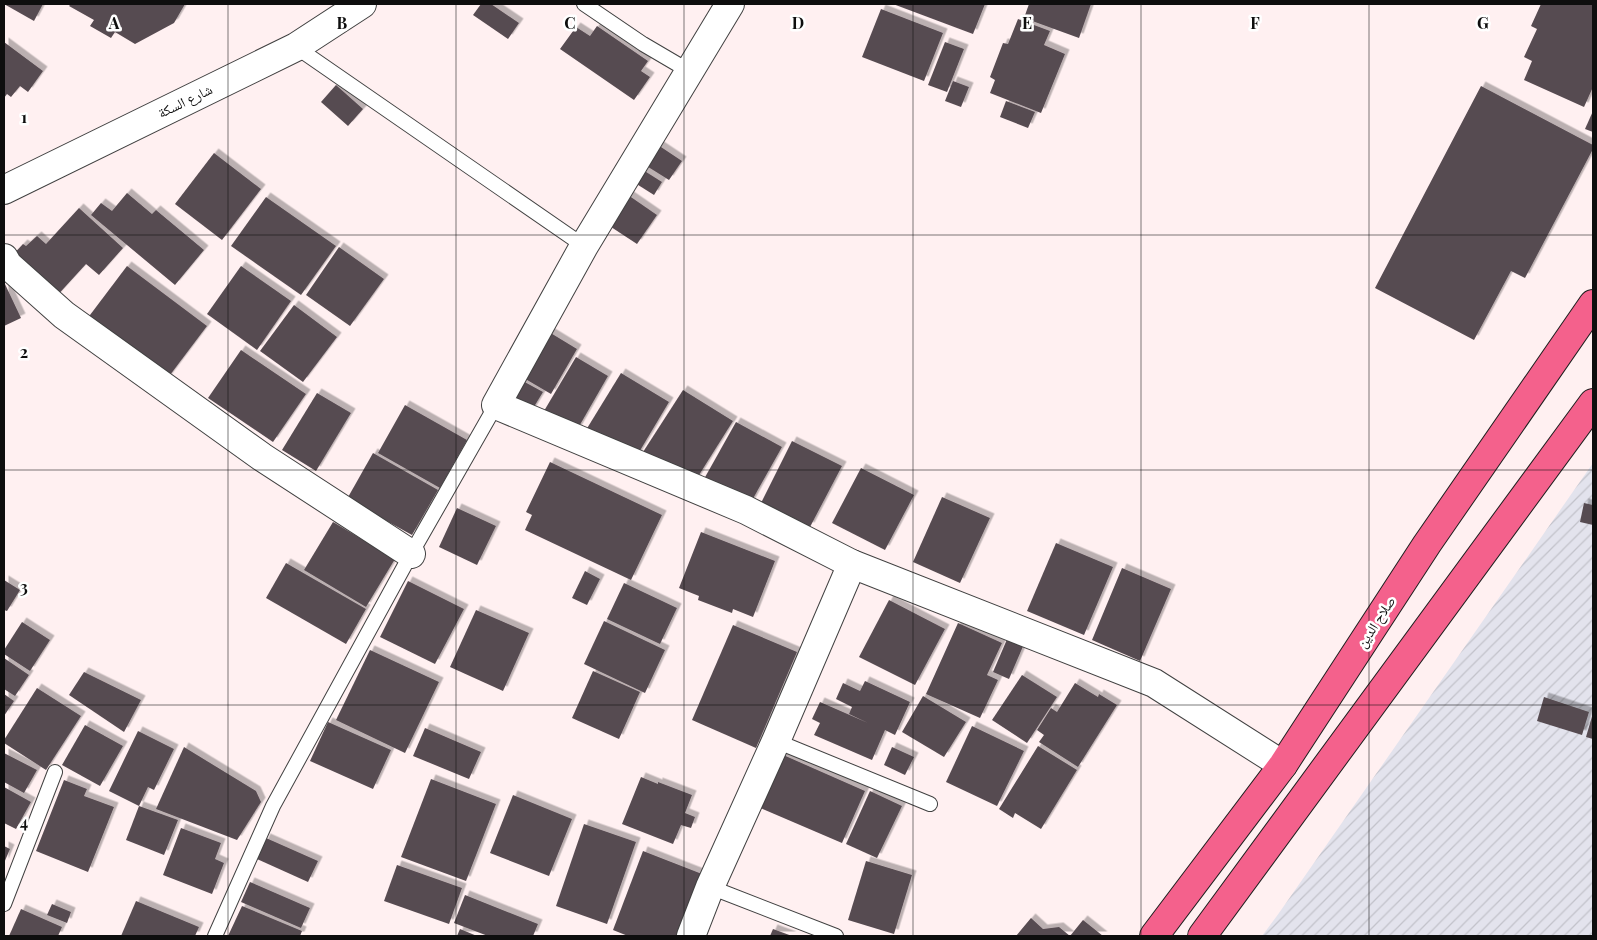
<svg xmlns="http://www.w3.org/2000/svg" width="1597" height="940" viewBox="0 0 1597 940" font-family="'Playfair Display','Noto Naskh Arabic',serif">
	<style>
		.industrial { fill: url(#industrial-furrows) }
		.building { fill: #574b51; filter: url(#shadow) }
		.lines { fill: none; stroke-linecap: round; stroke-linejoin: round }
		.service-casing { stroke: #414141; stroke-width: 16 }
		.minor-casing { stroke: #414141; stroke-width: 30 }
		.tertiary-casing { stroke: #414141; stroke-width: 30 }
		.trunk-casing { stroke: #1f1f1f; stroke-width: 30 }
		.service { stroke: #fff; stroke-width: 14 }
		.minor { stroke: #fff; stroke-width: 28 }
		.tertiary { stroke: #fff; stroke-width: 28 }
		.trunk { stroke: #f4618c; stroke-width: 28 }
		.grid { fill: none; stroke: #0e0e0e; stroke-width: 1; stroke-opacity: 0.55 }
		.labels { text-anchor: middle; stroke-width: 5; stroke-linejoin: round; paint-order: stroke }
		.street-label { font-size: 14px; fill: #0e0e0e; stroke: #fff }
		.grid-label { font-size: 16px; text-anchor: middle; font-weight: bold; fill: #0e0e0e; stroke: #fff; stroke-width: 5; stroke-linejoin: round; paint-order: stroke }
	</style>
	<defs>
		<pattern id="industrial-furrows" width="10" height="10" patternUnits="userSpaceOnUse" patternTransform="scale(1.25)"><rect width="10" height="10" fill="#e3e3ed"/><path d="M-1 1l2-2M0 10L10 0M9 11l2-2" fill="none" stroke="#c2c2ca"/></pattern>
		<filter id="shadow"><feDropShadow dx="4.5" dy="-4.5" stdDeviation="0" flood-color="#0004"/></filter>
	</defs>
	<rect width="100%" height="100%" fill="#fff0f1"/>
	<!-- industrial -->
	<polygon class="industrial" points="1593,463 1593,936 1262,936 1279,913"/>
	<!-- building -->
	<g class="building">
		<polygon points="4,4 43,4 34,21"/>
		<polygon points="71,4 185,4 174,23 135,44 115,32 111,38 90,26 94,20 69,6"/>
		<polygon points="481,4 491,4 519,23 508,39 473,15"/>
		<polygon points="893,4 985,4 973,34"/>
		<polygon points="1029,4 1091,4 1079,38 1024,18"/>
		<polygon points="1541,4 1593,4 1593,87 1584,107 1524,80 1532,61 1524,57 1537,29 1531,26"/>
		<polygon points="881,9 943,33 924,81 862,57"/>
		<polygon points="1018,19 1050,31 1044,45 1065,54 1041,113 990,93 995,80 990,77 1003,43 1008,44"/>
		<polygon points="597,26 648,61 641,71 650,77 634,100 560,49 576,27 590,36"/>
		<polygon points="4,42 43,71 28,92 20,86 11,97 7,94 4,98"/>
		<polygon points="945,42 964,49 947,92 928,85"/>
		<polygon points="953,81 969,87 961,107 945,101"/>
		<polygon points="336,85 363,109 348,126 321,102"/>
		<polygon points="1481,86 1593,145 1593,149 1525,278 1511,271 1474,340 1375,288"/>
		<polygon points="1006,101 1035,112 1028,128 1000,117"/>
		<polygon points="1593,111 1593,132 1585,129"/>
		<polygon points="658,145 682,161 669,180 645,165"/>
		<polygon points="214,153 261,189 222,240 175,204"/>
		<polygon points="643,170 662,182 654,195 635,183"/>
		<polygon points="127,193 152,214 156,210 204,250 175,285 91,215 101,203 112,211"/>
		<polygon points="628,195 657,215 637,244 608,225"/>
		<polygon points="266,197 336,246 301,295 231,246"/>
		<polygon points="79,208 123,248 99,275 86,264 54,299 10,258 23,244 26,246 37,236 46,244"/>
		<polygon points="339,247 384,279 350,326 306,295"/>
		<polygon points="127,266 207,326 167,379 87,319"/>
		<polygon points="241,266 291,301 257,350 207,314"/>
		<polygon points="4,282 21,318 4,326"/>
		<polygon points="294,305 337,337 303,382 260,351"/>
		<polygon points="549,332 577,349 551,394 522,377"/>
		<polygon points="241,350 306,394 273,442 208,398"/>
		<polygon points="576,357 608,376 577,430 544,411"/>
		<polygon points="621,373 669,402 635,459 586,430"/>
		<polygon points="521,380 543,392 529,415 508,402"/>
		<polygon points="683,390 733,421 694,483 643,452"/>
		<polygon points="317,393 351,413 316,471 282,450"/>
		<polygon points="405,405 467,440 440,488 378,453"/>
		<polygon points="736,422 782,447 750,504 704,479"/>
		<polygon points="792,441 842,466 810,527 761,503"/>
		<polygon points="373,453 438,490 412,535 347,499"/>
		<polygon points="550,462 662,515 631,580 525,530 532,515 526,512"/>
		<polygon points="861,468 914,495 885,550 832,523"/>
		<polygon points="942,497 990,518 960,583 913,562"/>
		<polygon points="1584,503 1593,505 1593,525 1580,522"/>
		<polygon points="457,508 496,526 477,565 439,547"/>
		<polygon points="333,522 395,559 366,607 304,570"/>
		<polygon points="701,532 775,561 753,617 733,609 732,613 698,600 699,596 679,588"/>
		<polygon points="1056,543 1113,567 1084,635 1027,611"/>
		<polygon points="286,563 366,609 346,644 266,598"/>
		<polygon points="1122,568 1171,589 1140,661 1092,640"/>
		<polygon points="585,571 600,579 587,605 572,598"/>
		<polygon points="4,580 20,590 7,611 4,610"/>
		<polygon points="408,581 464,609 435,664 380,637"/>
		<polygon points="624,583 677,608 660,644 607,619"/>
		<polygon points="889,600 945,629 915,685 859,657"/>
		<polygon points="476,610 529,633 503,691 450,667"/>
		<polygon points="604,621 665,650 645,693 584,664"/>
		<polygon points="22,622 50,640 30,671 4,654 4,650"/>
		<polygon points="958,623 1002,643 987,675 998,680 980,718 926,694"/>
		<polygon points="733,625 797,652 756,748 692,720"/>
		<polygon points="1008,637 1024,644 1009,679 993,672"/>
		<polygon points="370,650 439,682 405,753 336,720"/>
		<polygon points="4,658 29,675 15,696 4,689"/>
		<polygon points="593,671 640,692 619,739 572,718"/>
		<polygon points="84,672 141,700 124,732 69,695"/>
		<polygon points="1022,675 1057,697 1027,743 992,720"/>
		<polygon points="865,681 910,702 895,735 885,730 872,760 814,735 820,723 812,719 820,702 868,723 849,714 852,707 836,699 843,683 860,691"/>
		<polygon points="1075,683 1098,697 1099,694 1117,705 1078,767 1039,742 1044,735 1037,730 1051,708 1057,712"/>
		<polygon points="37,688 81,716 46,770 4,743 4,740"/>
		<polygon points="4,694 14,701 4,716"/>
		<polygon points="923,696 966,722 944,757 902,732"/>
		<polygon points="1544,697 1589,712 1582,735 1537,721"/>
		<polygon points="1593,713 1593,739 1586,737"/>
		<polygon points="328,722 391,750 373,789 310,761"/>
		<polygon points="85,725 123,746 100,786 62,765"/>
		<polygon points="972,726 1024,751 997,806 946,782"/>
		<polygon points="425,728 481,752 469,779 413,756"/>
		<polygon points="138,731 174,749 154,790 148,787 139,806 109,791"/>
		<polygon points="1038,746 1077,770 1041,829 1015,813 1013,818 999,809"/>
		<polygon points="184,747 256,791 261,802 237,840 156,809"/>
		<polygon points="892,747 914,757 905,775 884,765"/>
		<polygon points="4,753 37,770 24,793 4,782"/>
		<polygon points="781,754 865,791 842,843 758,807"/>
		<polygon points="641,777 658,784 658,782 692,795 685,813 695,817 691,828 681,825 673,844 622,824"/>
		<polygon points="431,779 496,804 466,881 401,857"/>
		<polygon points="64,780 87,789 84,796 114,807 88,872 36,851"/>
		<polygon points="4,787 31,802 16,829 4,823"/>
		<polygon points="870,791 902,806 877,858 846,844"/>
		<polygon points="513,795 572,819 549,876 490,853"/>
		<polygon points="139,806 178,820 164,855 126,840"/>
		<polygon points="584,824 636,842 607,924 556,906"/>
		<polygon points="181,828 221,843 215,859 224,863 212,894 163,875"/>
		<polygon points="266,838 318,861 308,882 257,859"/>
		<polygon points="4,846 10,849 4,863"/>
		<polygon points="643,851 702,874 678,936 628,936 613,930"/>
		<polygon points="866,861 912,875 894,934 848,920"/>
		<polygon points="397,865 462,888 449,924 384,901"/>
		<polygon points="250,882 310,908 301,928 241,902"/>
		<polygon points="465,895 538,924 533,936 488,936 454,923"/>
		<polygon points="136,901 199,927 195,936 121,936"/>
		<polygon points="52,904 71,912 67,923 47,915"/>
		<polygon points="242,906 302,931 300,936 228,936"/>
		<polygon points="21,909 62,927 58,936 9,936"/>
		<polygon points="1031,918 1043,929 1059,927 1070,936 1083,920 1103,936 1016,936"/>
		<polygon points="460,929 477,936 457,936"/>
		<polygon points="773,929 792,936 770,936"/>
	</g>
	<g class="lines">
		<defs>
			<g id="service">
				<polyline points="584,4 643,44 689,71"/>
				<polyline points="296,47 584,246"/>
				<polyline points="776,741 930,804"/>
				<polyline points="710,887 836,936"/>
				<polyline points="4,904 55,772"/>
				<polyline points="215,936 273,806 411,554 496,405"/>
			</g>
			<g id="minor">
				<polyline points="730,4 584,246 496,405 746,510 852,564 1154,683 1283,765"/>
				<polyline points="4,258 8,265 64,315 262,457 411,554"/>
				<polyline points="691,936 710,887 776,741 852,564"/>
			</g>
			<polyline id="tertiary" points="4,190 296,47 362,4"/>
			<g id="trunk">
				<polyline points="1154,936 1283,765 1427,544 1593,304"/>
				<polyline points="1202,936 1593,403"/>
			</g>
		</defs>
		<!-- service casing -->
		<use href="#service" class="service-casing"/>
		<!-- minor casing -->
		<use href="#minor" class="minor-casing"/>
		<!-- tertiary casing -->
		<use href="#tertiary" class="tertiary-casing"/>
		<!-- trunk casing -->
		<use href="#trunk" class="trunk-casing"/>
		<!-- service -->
		<use href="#service" class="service"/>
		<!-- minor -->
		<use href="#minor" class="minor"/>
		<!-- tertiary -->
		<use href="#tertiary" class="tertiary"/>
		<!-- trunk -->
		<use href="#trunk" class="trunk"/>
	</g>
	<!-- grid -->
	<path class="grid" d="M228,4V936M456,4V936M684,4V936M913,4V936M1141,4V936M1369,4V936M4,235H1593M4,470H1593M4,705H1593"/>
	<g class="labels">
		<!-- street labels -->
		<g class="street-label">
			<text transform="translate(185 101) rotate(-26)" y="5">شارع السكة</text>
			<text transform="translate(1376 622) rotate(-57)" y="5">صلاح الدين</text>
		</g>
	</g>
	<g class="grid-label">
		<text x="114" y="29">A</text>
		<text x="342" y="29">B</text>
		<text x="570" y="29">C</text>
		<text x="798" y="29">D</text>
		<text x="1027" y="29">E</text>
		<text x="1255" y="29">F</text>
		<text x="1483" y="29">G</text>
		<text x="24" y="123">1</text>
		<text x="24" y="358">2</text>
		<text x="24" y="593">3</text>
		<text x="24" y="828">4</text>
	</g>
	<!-- border -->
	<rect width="1597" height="940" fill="none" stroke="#0e0e0e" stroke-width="10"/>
</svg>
